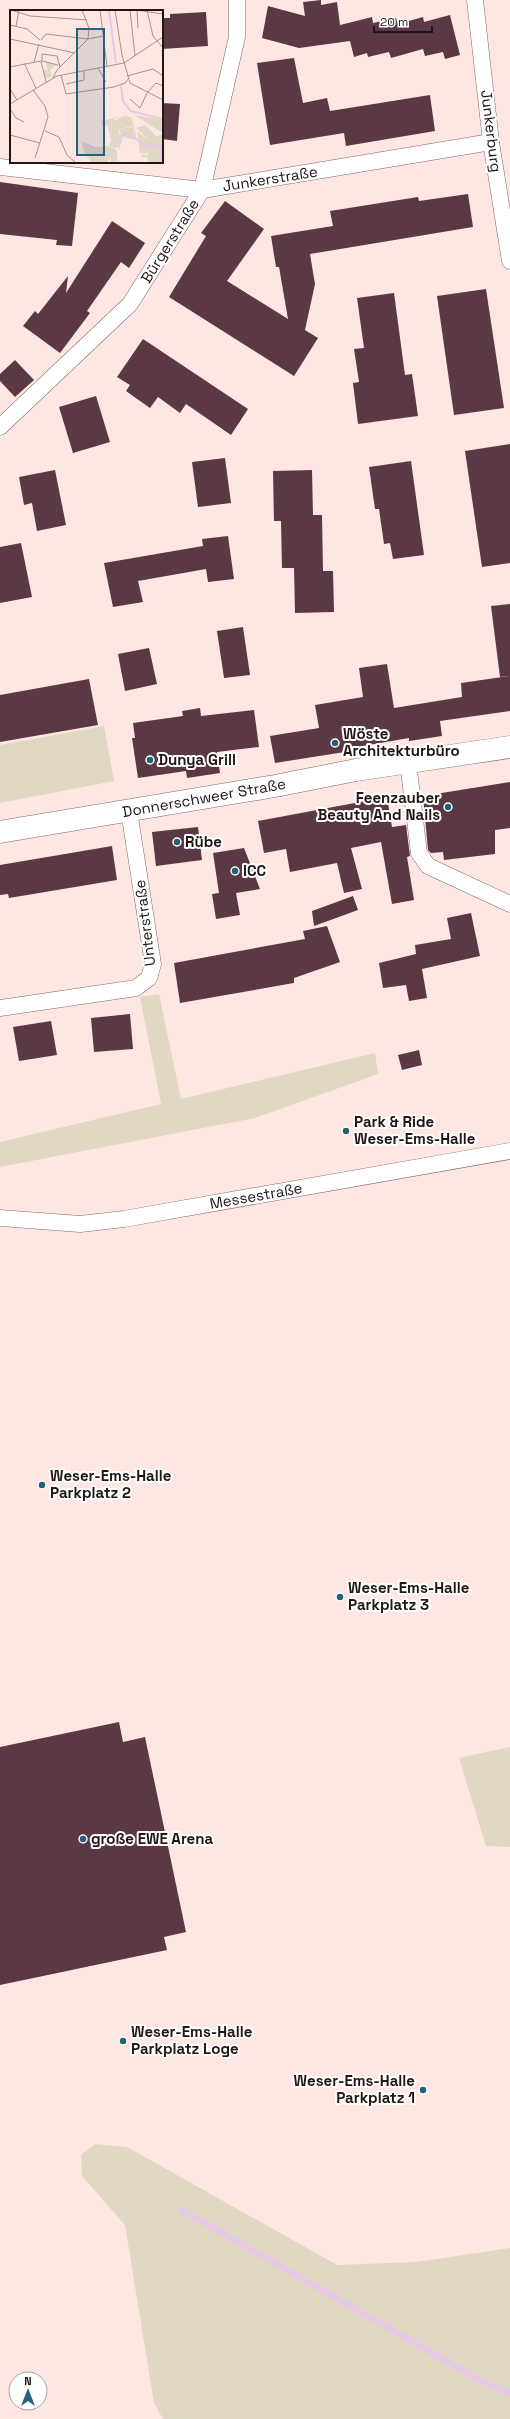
<svg xmlns="http://www.w3.org/2000/svg" width="510" height="2419" viewBox="0 0 510 2419" font-family="'Space Grotesk',sans-serif">
	<style>
		.green { fill: #e0d8c2 }
		.lines { fill: none; stroke-linecap: round; stroke-linejoin: round }
		.stream { stroke: #e6c9e7; stroke-width: 6 }
		.building { fill: #5a3844 }
		.street-casing { stroke: #806764; stroke-width: 17 }
		.secondary-casing { stroke: #806764; stroke-width: 23 }
		.street { stroke: #fff; stroke-width: 16 }
		.secondary { stroke: #fff; stroke-width: 22 }
		.poi-dot { fill: #266179; stroke: #fff; stroke-width: 1.5 }
		.labels { text-anchor: middle; stroke-width: 4; stroke-linejoin: round; paint-order: stroke }
		.street-label { font-size: 15px; fill: #201614; stroke: #fff }
		.poi-label { font-size: 15px; font-weight: bold; fill: #201614; stroke: #fff; text-anchor: start }
		.inset-river { fill: none; stroke: #e6c9e7; stroke-width: 2 }
		.inset-road { fill: none; stroke: #a59390; stroke-width: 1 }
		.view { fill: #266179; fill-opacity: 0.15; stroke: #266179; stroke-width: 2 }
		.inset-edge { fill: none; stroke: #201614; stroke-width: 2 }
	</style>
	<rect width="100%" height="100%" fill="#fee7e3"/>
	<!-- green -->
	<g class="green">
		<polygon points="104,726 114,781 0,803 0,745"/>
		<polygon points="159,994 181,1099 375,1053 378,1074 255,1118 0,1167 0,1142 161,1104 140,997"/>
		<polygon points="510,1747 510,1847 486,1846 459,1758"/>
		<polygon points="95,2144 127,2147 337,2265 417,2262 510,2248 510,2419 163,2419 154,2403 125,2225 82,2176 81,2155"/>
	</g>
	<g class="lines">
		<!-- stream -->
		<polyline class="stream" points="182,2210 485,2383 510,2393"/>
	</g>
	<!-- building -->
	<g class="building">
		<polygon points="321,0 321,5 337,2 340,25 372,17 373,23 396,18 398,24 423,17 424,22 450,15 460,55 445,59 443,52 425,56 423,49 391,58 389,52 368,57 367,53 354,57 350,41 299,48 262,38 268,6 305,16 303,2"/>
		<polygon points="206,12 208,46 162,49 162,18 170,18 170,14"/>
		<polygon points="294,58 303,103 327,98 330,111 430,95 435,131 346,146 344,133 270,145 257,63"/>
		<polygon points="162,103 180,104 177,141 162,139"/>
		<polygon points="0,182 78,193 72,246 56,245 57,240 0,234"/>
		<polygon points="468,194 473,227 310,254 315,284 305,330 318,338 294,376 169,297 206,236 201,233 225,201 264,229 227,281 288,319 279,267 276,267 271,236 333,226 330,211 418,197 419,201"/>
		<polygon points="112,221 145,243 129,268 121,262 87,311 90,313 60,353 23,326 35,311 38,314 68,276 66,293"/>
		<polygon points="486,289 504,408 454,415 437,296"/>
		<polygon points="394,293 405,375 412,374 418,416 358,424 353,383 359,382 354,349 364,348 357,298"/>
		<polygon points="143,339 248,409 231,435 186,404 180,413 158,397 150,408 126,391 130,385 117,377"/>
		<polygon points="15,360 34,380 15,397 0,381 0,374"/>
		<polygon points="96,396 110,442 73,453 59,407"/>
		<polygon points="510,444 510,563 482,567 465,451"/>
		<polygon points="225,458 231,503 198,507 192,462"/>
		<polygon points="411,461 424,555 393,559 390,543 384,544 379,509 375,509 369,467"/>
		<polygon points="55,470 66,525 37,531 32,503 24,505 19,477"/>
		<polygon points="312,470 313,515 322,515 323,571 333,571 334,612 295,613 294,568 282,568 281,521 274,521 273,471"/>
		<polygon points="228,536 234,579 208,582 206,569 138,581 143,602 113,607 104,563 203,546 202,539"/>
		<polygon points="21,543 32,597 0,603 0,547"/>
		<polygon points="510,604 510,711 440,721 442,736 409,741 409,738 351,748 351,751 275,763 270,736 319,728 315,705 363,697 359,668 387,664 394,708 462,697 461,683 509,676 500,677 491,606"/>
		<polygon points="243,627 250,675 224,678 217,631"/>
		<polygon points="149,648 157,684 125,691 118,654"/>
		<polygon points="89,679 98,725 0,742 0,695"/>
		<polygon points="200,708 201,716 254,710 259,747 217,752 220,773 187,778 186,771 138,778 132,738 135,738 133,723 183,716 182,711"/>
		<polygon points="510,782 510,828 495,830 495,854 444,860 443,852 431,853 428,850 423,796"/>
		<polygon points="387,797 392,827 406,825 410,856 407,857 414,900 392,904 381,842 351,848 362,889 344,893 337,863 290,872 286,849 264,853 258,821"/>
		<polygon points="198,827 202,860 156,866 152,832"/>
		<polygon points="112,846 117,880 9,898 8,894 0,895 0,865"/>
		<polygon points="244,848 260,889 236,893 240,915 216,919 212,894 219,893 213,853"/>
		<polygon points="353,896 358,910 314,926 312,911"/>
		<polygon points="471,913 480,956 422,969 427,998 409,1001 406,985 383,988 379,963 416,954 415,945 451,939 447,918"/>
		<polygon points="327,926 340,962 294,978 294,983 180,1003 174,963 305,939 303,931"/>
		<polygon points="130,1014 133,1049 94,1052 91,1018"/>
		<polygon points="51,1021 57,1055 19,1061 13,1027"/>
		<polygon points="419,1050 422,1065 402,1070 398,1055"/>
		<polygon points="119,1722 123,1742 145,1737 186,1932 164,1937 167,1950 0,1985 0,1747"/>
	</g>
	<g class="lines">
		<defs>
			<g id="street">
				<polyline points="475,0 491,142 510,261"/>
				<polyline points="0,167 202,190 491,142"/>
				<polyline points="0,427 130,304 202,190 237,37 237,0"/>
				<polyline points="408,762 419,853 428,866 510,904"/>
				<polyline points="0,1008 136,988 149,978 153,964 129,811"/>
				<polyline points="0,1218 80,1224 124,1219 510,1151"/>
			</g>
			<polyline id="secondary" points="0,832 275,786 356,770 510,747"/>
		</defs>
		<!-- street casing -->
		<use href="#street" class="street-casing"/>
		<!-- secondary casing -->
		<use href="#secondary" class="secondary-casing"/>
		<!-- street -->
		<use href="#street" class="street"/>
		<!-- secondary -->
		<use href="#secondary" class="secondary"/>
	</g>
	<!-- markers -->
	<g class="poi-dot">
		<circle cx="335" cy="743" r="4"/>
		<circle cx="150" cy="760" r="4"/>
		<circle cx="448" cy="807" r="4"/>
		<circle cx="177" cy="842" r="4"/>
		<circle cx="235" cy="871" r="4"/>
		<circle cx="346" cy="1131" r="4"/>
		<circle cx="42" cy="1485" r="4"/>
		<circle cx="340" cy="1597" r="4"/>
		<circle cx="83" cy="1839" r="4"/>
		<circle cx="123" cy="2041" r="4"/>
		<circle cx="423" cy="2090" r="4"/>
	</g>
	<g class="labels">
		<!-- street labels -->
		<g class="street-label">
			<text transform="translate(491 131) rotate(83)" y="5">Junkerburg</text>
			<text transform="translate(270 179) rotate(-9)" y="5">Junkerstraße</text>
			<text transform="translate(170 241) rotate(-58)" y="5">Bürgerstraße</text>
			<text transform="translate(204 798) rotate(-10)" y="5">Donnerschweer Straße</text>
			<text transform="translate(145 923) rotate(-97)" y="5">Unterstraße</text>
			<text transform="translate(256 1196) rotate(-10)" y="5">Messestraße</text>
		</g>
		<!-- poi labels -->
		<g class="poi-label">
			<text x="343" y="739">Wöste<tspan x="343" dy="17">Architekturbüro</tspan></text>
			<text x="158" y="765">Dunya Grill</text>
			<text x="440" y="803" text-anchor="end">Feenzauber<tspan x="440" dy="17">Beauty And Nails</tspan></text>
			<text x="185" y="847">Rübe</text>
			<text x="243" y="876">ICC</text>
			<text x="354" y="1127">Park &amp; Ride<tspan x="354" dy="17">Weser-Ems-Halle</tspan></text>
			<text x="50" y="1481">Weser-Ems-Halle<tspan x="50" dy="17">Parkplatz 2</tspan></text>
			<text x="348" y="1593">Weser-Ems-Halle<tspan x="348" dy="17">Parkplatz 3</tspan></text>
			<text x="91" y="1844">große EWE Arena</text>
			<text x="131" y="2037">Weser-Ems-Halle<tspan x="131" dy="17">Parkplatz Loge</tspan></text>
			<text x="415" y="2086" text-anchor="end">Weser-Ems-Halle<tspan x="415" dy="17">Parkplatz 1</tspan></text>
		</g>
	</g>
	<!-- overview -->
	<g transform="translate(10 10)">
		<rect width="153" height="153" fill="#fee7e3"/>
		<path d="M36,52L46,55L40,60L42,66L36,69L33,61L37,60ZM124,105L150,109L153,111V123ZM113,106L104,109V111L114,106L121,107L124,116L108,119L110,125L104,138L99,135L101,131L98,116L92,115L91,111ZM135,115L146,126L141,128L153,124V153H138L137,147H132V144L138,146V143H130L127,121L134,127L137,128L126,118ZM124,117L123,126L125,118L126,130L113,127L109,140L108,137L105,138L112,127L109,119ZM71,131L85,137L99,136L107,140V149L110,151L100,153L101,147L97,153H82L75,144Z" fill="#e0d8c2"/>
		<path class="inset-river" d="M99,0L106,53M111,76L113,91L121,101L153,109M112,125L114,123L123,127M124,127L134,135L151,136L150,153M76,134L99,146L104,139M105,138L111,125"/>
		<path class="inset-road" d="M1,0L20,6L77,10M90,0L97,56M105,0L112,45L120,73L153,90M120,0L125,46M126,0L153,4M127,0L128,18M137,0L143,26L153,38M0,15L17,19L30,30M6,16L9,0M0,29L65,43M31,30L36,24L78,29L93,26M24,52L29,34M14,53L26,78M48,55L32,51V44L47,46L50,57M0,57L31,51L36,72M88,58L96,72M51,65L56,84L104,77L115,73L118,69M117,66L143,59L153,66M43,68L47,60L78,29L79,18L72,0M56,74L74,70V61M0,79L7,90M23,80L35,96L38,107L25,148M120,89L130,98L137,83L146,73L153,76M0,94L47,66L114,53L153,27M0,99L6,108L14,112M35,121L49,127L57,145L66,153M0,125L30,133"/>
		<path class="view" d="M67,19H94V145H67Z"/>
		<rect width="153" height="153" class="inset-edge"/>
	</g>
	<!-- north arrow -->
	<g transform="translate(28 2391)"><circle r="19" fill="#ffffff" stroke="#a6a2a1"/>
	<path d="M0-3L7 15L0 10L-7 15Z" fill="#266179"/>
	<text y="-6" font-size="11" font-weight="bold" text-anchor="middle" fill="#201614">N</text>
	</g>
	<!-- scale -->
	<path d="M374 26v6h58v-6" fill="none" stroke="#201614" stroke-width="2"/>
	<text x="380" y="26" font-size="12" fill="#201614" stroke="#ffffff" stroke-width="3" paint-order="stroke">20 m</text>
</svg>
